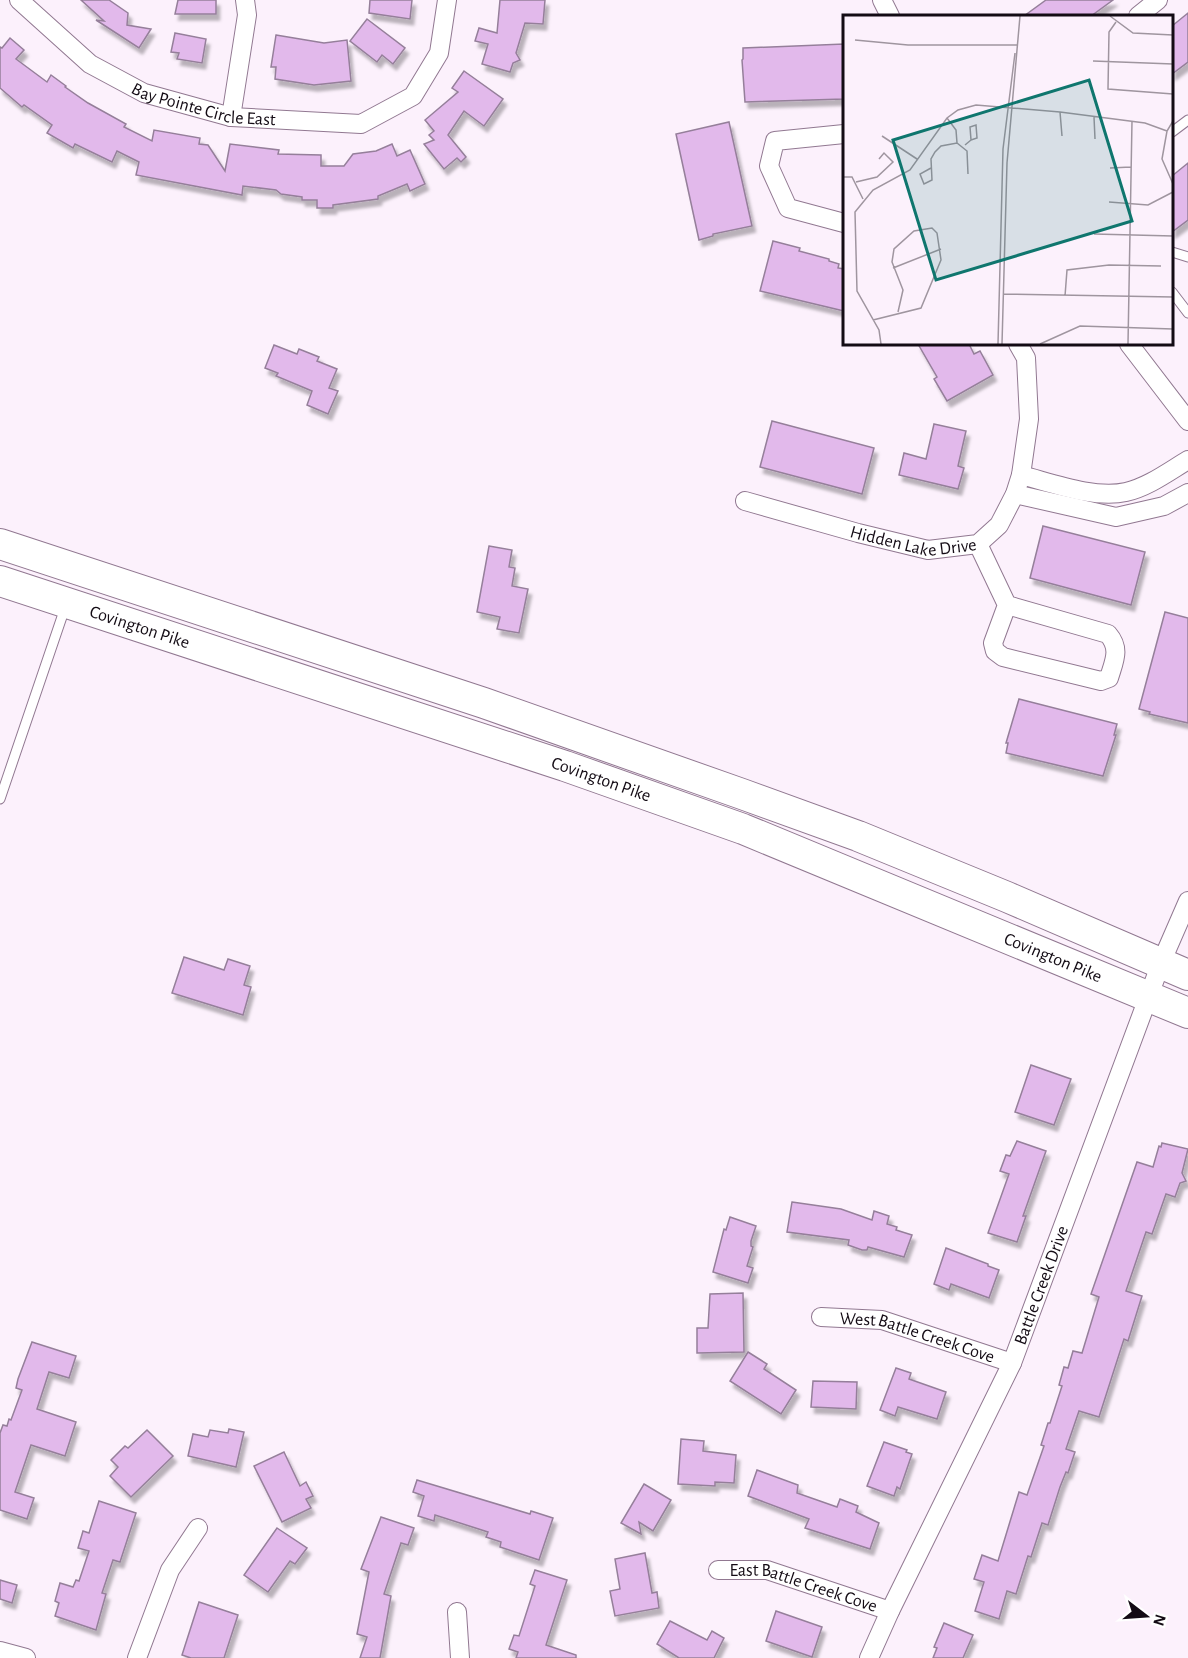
<svg xmlns="http://www.w3.org/2000/svg" width="1188" height="1658" viewBox="0 0 1188 1658" font-family="'Alegreya Sans',sans-serif">
	<style>
		.building { fill: #e2b9eb; stroke: #957f9a; stroke-width: 1.5; filter: url(#shadow) }
		.lines { fill: none; stroke-linecap: round; stroke-linejoin: round }
		.lane-casing { stroke: #917891; stroke-width: 11 }
		.street-casing { stroke: #917891; stroke-width: 20 }
		.primary-casing { stroke: #917891; stroke-width: 32 }
		.lane { stroke: #fff; stroke-width: 9 }
		.street { stroke: #fff; stroke-width: 18 }
		.primary { stroke: #fff; stroke-width: 30 }
		.labels { text-anchor: middle; stroke-width: 6; stroke-linejoin: round; paint-order: stroke }
		.street-label { font-size: 18px; fill: #130b14; stroke: #fff }
		.inset-road { fill: none; stroke: #9f959f; stroke-width: 1.5 }
		.view { fill: #0f766e; fill-opacity: 0.15; stroke: #0f766e; stroke-width: 3 }
		.inset-edge { fill: none; stroke: #130b14; stroke-width: 3 }
	</style>
	<defs>
		<filter id="shadow"><feDropShadow dx="3.5" dy="6" stdDeviation="1.5" flood-color="#0004"/></filter>
	</defs>
	<rect width="100%" height="100%" fill="#fcf1fc"/>
	<!-- building -->
	<g class="building">
		<polygon points="81,0 109,0 128,13 127,25 151,29 139,48 96,20 104,21"/>
		<polygon points="178,0 216,0 216,14 175,14"/>
		<polygon points="370,0 412,0 410,19 369,13"/>
		<polygon points="500,0 545,0 543,24 525,23 516,53 520,60 513,63 510,72 482,64 488,44 475,41 479,28 497,33"/>
		<polygon points="1046,0 1113,0 1091,16 1024,16"/>
		<polygon points="1188,13 1188,62 1172,74 1172,26"/>
		<polygon points="367,19 405,48 393,64 382,55 377,62 350,41"/>
		<polygon points="175,33 206,39 202,63 177,59 179,53 171,52"/>
		<polygon points="276,35 324,43 347,40 351,81 314,85 275,79 276,67 271,67"/>
		<polygon points="10,38 24,50 16,59 47,82 51,75 66,86 65,87 88,103 126,124 124,127 152,141 154,130 200,138 199,144 208,145 225,171 230,144 279,150 278,154 321,155 321,166 344,166 353,154 376,151 392,144 397,156 410,150 425,184 410,191 407,184 378,196 378,199 333,205 333,208 317,208 317,200 302,200 302,197 281,194 276,190 243,186 242,195 136,175 139,162 117,151 112,162 75,144 73,148 47,133 52,125 24,105 22,107 0,88 0,47 2,48"/>
		<polygon points="844,44 844,99 745,102 742,60 743,59 743,48"/>
		<polygon points="464,71 503,99 484,126 464,111 448,135 466,157 461,162 457,158 444,169 424,144 434,140 429,135 434,131 425,120 458,92 452,88"/>
		<polygon points="729,122 752,226 713,234 713,236 699,240 676,134"/>
		<polygon points="1188,163 1188,220 1172,232 1172,176"/>
		<polygon points="773,241 800,248 799,251 829,259 829,261 839,264 838,268 844,269 844,311 760,291"/>
		<polygon points="918,344 969,344 974,354 980,351 993,375 947,401 934,379 937,377"/>
		<polygon points="274,345 297,354 299,349 319,357 317,361 337,369 329,388 338,391 328,414 307,405 312,391 276,376 278,373 265,368"/>
		<polygon points="772,421 874,448 862,494 760,467"/>
		<polygon points="934,424 966,431 958,466 964,468 958,489 899,475 904,453 926,459"/>
		<polygon points="1043,526 1145,552 1131,605 1030,578"/>
		<polygon points="489,546 512,550 509,567 515,568 512,586 528,589 519,633 497,629 500,617 477,612"/>
		<polygon points="1165,612 1188,618 1188,723 1149,714 1150,712 1139,709"/>
		<polygon points="1019,699 1117,724 1114,735 1116,735 1103,776 1006,753 1008,743 1006,743"/>
		<polygon points="184,957 224,970 228,959 250,966 244,985 251,987 243,1015 172,993"/>
		<polygon points="1031,1065 1071,1079 1054,1125 1015,1112"/>
		<polygon points="1017,1141 1046,1151 1023,1216 1026,1216 1017,1242 988,1233 1009,1174 1000,1171 1006,1155 1010,1156"/>
		<polygon points="1162,1143 1188,1149 1182,1173 1186,1181 1180,1183 1175,1197 1166,1194 1152,1234 1146,1232 1126,1291 1142,1296 1128,1341 1124,1339 1099,1417 1079,1411 1066,1449 1075,1452 1068,1473 1066,1472 1060,1487 1048,1525 1042,1523 1031,1557 1028,1556 1016,1594 1007,1591 999,1619 975,1611 984,1582 974,1579 982,1555 998,1561 1019,1492 1027,1495 1044,1446 1041,1445 1048,1423 1050,1423 1062,1386 1059,1385 1064,1367 1068,1368 1073,1351 1082,1353 1099,1297 1091,1294 1137,1162 1153,1167 1159,1146 1161,1147"/>
		<polygon points="792,1202 841,1209 872,1220 874,1211 889,1216 887,1224 897,1227 896,1230 912,1235 904,1257 868,1247 867,1250 862,1250 848,1245 849,1240 787,1232"/>
		<polygon points="730,1217 756,1226 751,1241 751,1246 753,1247 747,1266 753,1268 748,1283 713,1272 724,1229 726,1230"/>
		<polygon points="946,1248 988,1264 988,1266 999,1270 989,1298 951,1284 949,1290 934,1284"/>
		<polygon points="743,1293 744,1352 697,1353 697,1328 708,1328 710,1294"/>
		<polygon points="32,1342 76,1356 69,1378 49,1372 37,1409 76,1422 65,1456 31,1445 15,1492 34,1498 27,1519 0,1510 0,1433 3,1425 7,1426 9,1419 11,1420 22,1390 16,1388 18,1379"/>
		<polygon points="748,1352 767,1364 764,1369 796,1390 781,1414 730,1381"/>
		<polygon points="896,1368 911,1373 909,1379 946,1392 937,1419 898,1407 895,1416 880,1410"/>
		<polygon points="813,1381 857,1382 856,1409 811,1407"/>
		<polygon points="229,1429 244,1432 236,1467 188,1456 193,1434 208,1437 210,1430 228,1433"/>
		<polygon points="147,1430 173,1456 131,1497 110,1476 118,1467 111,1460 125,1446 128,1448"/>
		<polygon points="681,1439 704,1441 703,1451 736,1455 734,1483 715,1482 715,1486 678,1484"/>
		<polygon points="884,1442 907,1450 906,1452 912,1454 900,1489 897,1487 894,1496 867,1486"/>
		<polygon points="284,1452 300,1486 306,1482 313,1496 306,1499 311,1508 282,1522 254,1466"/>
		<polygon points="757,1470 798,1485 797,1493 837,1507 840,1499 858,1506 856,1512 879,1523 870,1549 805,1528 809,1519 748,1496"/>
		<polygon points="417,1480 530,1514 531,1511 553,1518 539,1560 500,1547 501,1542 486,1537 488,1532 435,1515 434,1521 418,1516 424,1496 413,1492"/>
		<polygon points="644,1484 671,1500 653,1531 639,1522 641,1534 621,1523"/>
		<polygon points="99,1501 136,1513 120,1562 113,1560 102,1593 106,1594 96,1630 55,1616 59,1603 55,1601 60,1583 73,1587 76,1580 79,1581 89,1551 78,1548 83,1531 89,1533"/>
		<polygon points="381,1517 414,1528 408,1545 401,1543 384,1594 391,1596 380,1658 360,1658 367,1637 357,1634 369,1572 361,1569"/>
		<polygon points="277,1528 307,1548 295,1564 290,1561 268,1592 244,1575"/>
		<polygon points="645,1553 652,1593 657,1592 659,1608 615,1616 610,1591 620,1589 615,1559"/>
		<polygon points="535,1570 567,1580 546,1645 576,1655 576,1658 516,1658 518,1652 509,1649 514,1635 519,1636 535,1586 530,1584"/>
		<polygon points="0,1580 17,1585 12,1603 0,1599"/>
		<polygon points="199,1602 238,1615 224,1658 191,1658 182,1655"/>
		<polygon points="776,1611 822,1627 812,1657 766,1641"/>
		<polygon points="670,1621 707,1640 712,1631 724,1638 714,1658 679,1658 657,1644"/>
		<polygon points="944,1623 973,1635 963,1658 933,1658 937,1648 934,1647"/>
	</g>
	<g class="lines">
		<defs>
			<g id="lane">
				<polyline points="1172,132 1188,120"/>
				<polyline points="1172,252 1188,257"/>
				<polyline points="1172,292 1188,313"/>
				<polyline points="0,799 66,605"/>
			</g>
			<g id="street">
				<path id="s1" d="M19,0L90,64L144,93L231,117L361,124L413,96L439,53L447,0"/>
				<polyline points="882,0 890,16"/>
				<polyline points="1138,16 1158,0"/>
				<polyline points="231,117 247,15 245,0"/>
				<polyline points="844,134 775,141 769,166 788,208 844,223"/>
				<polyline points="1129,344 1188,421"/>
				<path d="M1021,475C1052,483 1094,499 1126,492C1148,487 1168,472 1188,460"/>
				<polyline points="1015,494 1116,517 1164,506 1188,493"/>
				<path id="s2" d="M745,501L858,533L928,550L978,544L999,525L1015,494L1021,475L1029,419L1026,358L1018,344"/>
				<path d="M978,544L1007,605L1108,634C1121,649 1114,661 1109,678L1101,681L1003,657L995,651L993,643L1007,605"/>
				<path id="s3" d="M821,1317L882,1320L1012,1363"/>
				<path id="s4" d="M718,1570H767L890,1611"/>
				<polyline points="457,1612 460,1658"/>
				<polyline points="0,1651 26,1658"/>
				<polyline points="137,1658 170,1570 198,1528"/>
				<path id="s5" d="M869,1658L890,1611L1012,1363L1161,963L1188,901"/>
			</g>
			<g id="primary">
				<polyline points="0,544 484,703 742,794 858,836 1007,897 1188,975"/>
				<path id="s6" d="M0,581L565,766L743,829L1188,1013"/>
			</g>
		</defs>
		<!-- lane casing -->
		<use href="#lane" class="lane-casing"/>
		<!-- street casing -->
		<use href="#street" class="street-casing"/>
		<!-- primary casing -->
		<use href="#primary" class="primary-casing"/>
		<!-- lane -->
		<use href="#lane" class="lane"/>
		<!-- street -->
		<use href="#street" class="street"/>
		<!-- primary -->
		<use href="#primary" class="primary"/>
	</g>
	<g class="labels">
		<!-- street labels -->
		<g class="street-label">
			<text dy="6" stroke="none"><textPath href="#s1" startOffset="218">Bay Pointe Circle East</textPath></text>
			<text dy="6" stroke="none"><textPath href="#s2" startOffset="174">Hidden Lake Drive</textPath></text>
			<text dy="6" stroke="none"><textPath href="#s6" startOffset="147">Covington Pike</textPath></text>
			<text dy="6" stroke="none"><textPath href="#s6" startOffset="633">Covington Pike</textPath></text>
			<text dy="6" stroke="none"><textPath href="#s6" startOffset="1119">Covington Pike</textPath></text>
			<text dy="6" stroke="none"><textPath href="#s5" startOffset="411">Battle Creek Drive</textPath></text>
			<text dy="6" stroke="none"><textPath href="#s3" startOffset="99">West Battle Creek Cove</textPath></text>
			<text dy="6" stroke="none"><textPath href="#s4" startOffset="88">East Battle Creek Cove</textPath></text>
		</g>
	</g>
	<!-- overview -->
	<g transform="translate(843 15)">
		<rect width="330" height="330" fill="#fcf1fc"/>
		<path class="inset-road" d="M267,1L290,18L330,20M273,7L266,17L265,74L330,79M12,25L65,30H174M250,46L330,49M217,97L219,121M251,102L252,124M104,103L113,115L114,128M330,106L324,116L319,144L330,169M39,121L74,144M122,130L128,125L127,112L133,110L134,123L128,125M88,153L77,159L81,169L89,165L88,144L92,137L98,131L114,128L124,136L125,159M267,153L288,152M0,162H9L20,184M13,167L34,162L50,147L41,138L36,144M266,187L305,190L330,177M251,219L330,221M50,253L98,234M160,279L330,282M222,281L224,255L266,250L318,251M30,305L78,293L98,245L94,218L89,213L71,216L51,234L49,247L60,275L55,297M38,329L36,315L14,276L12,197L30,175L67,155L104,103L115,95L133,90L217,97L302,108L324,116M155,329L160,134L172,38M159,329L164,148L177,1M197,329L237,311L330,314M285,329L289,106"/>
		<path class="view" d="M246,65L289,206L93,265L50,125Z"/>
		<rect width="330" height="330" class="inset-edge"/>
	</g>
	<!-- north arrow -->
	<g transform="translate(1146 1616) rotate(107)" stroke="#ffffff" stroke-width="4.5" paint-order="stroke">
	<path d="M0-4.5L10 22L0 15L-10 22Z" fill="#130b14"/>
	<text y="-9" font-size="16" font-weight="bold" text-anchor="middle" fill="#130b14">N</text>
	</g>
</svg>
